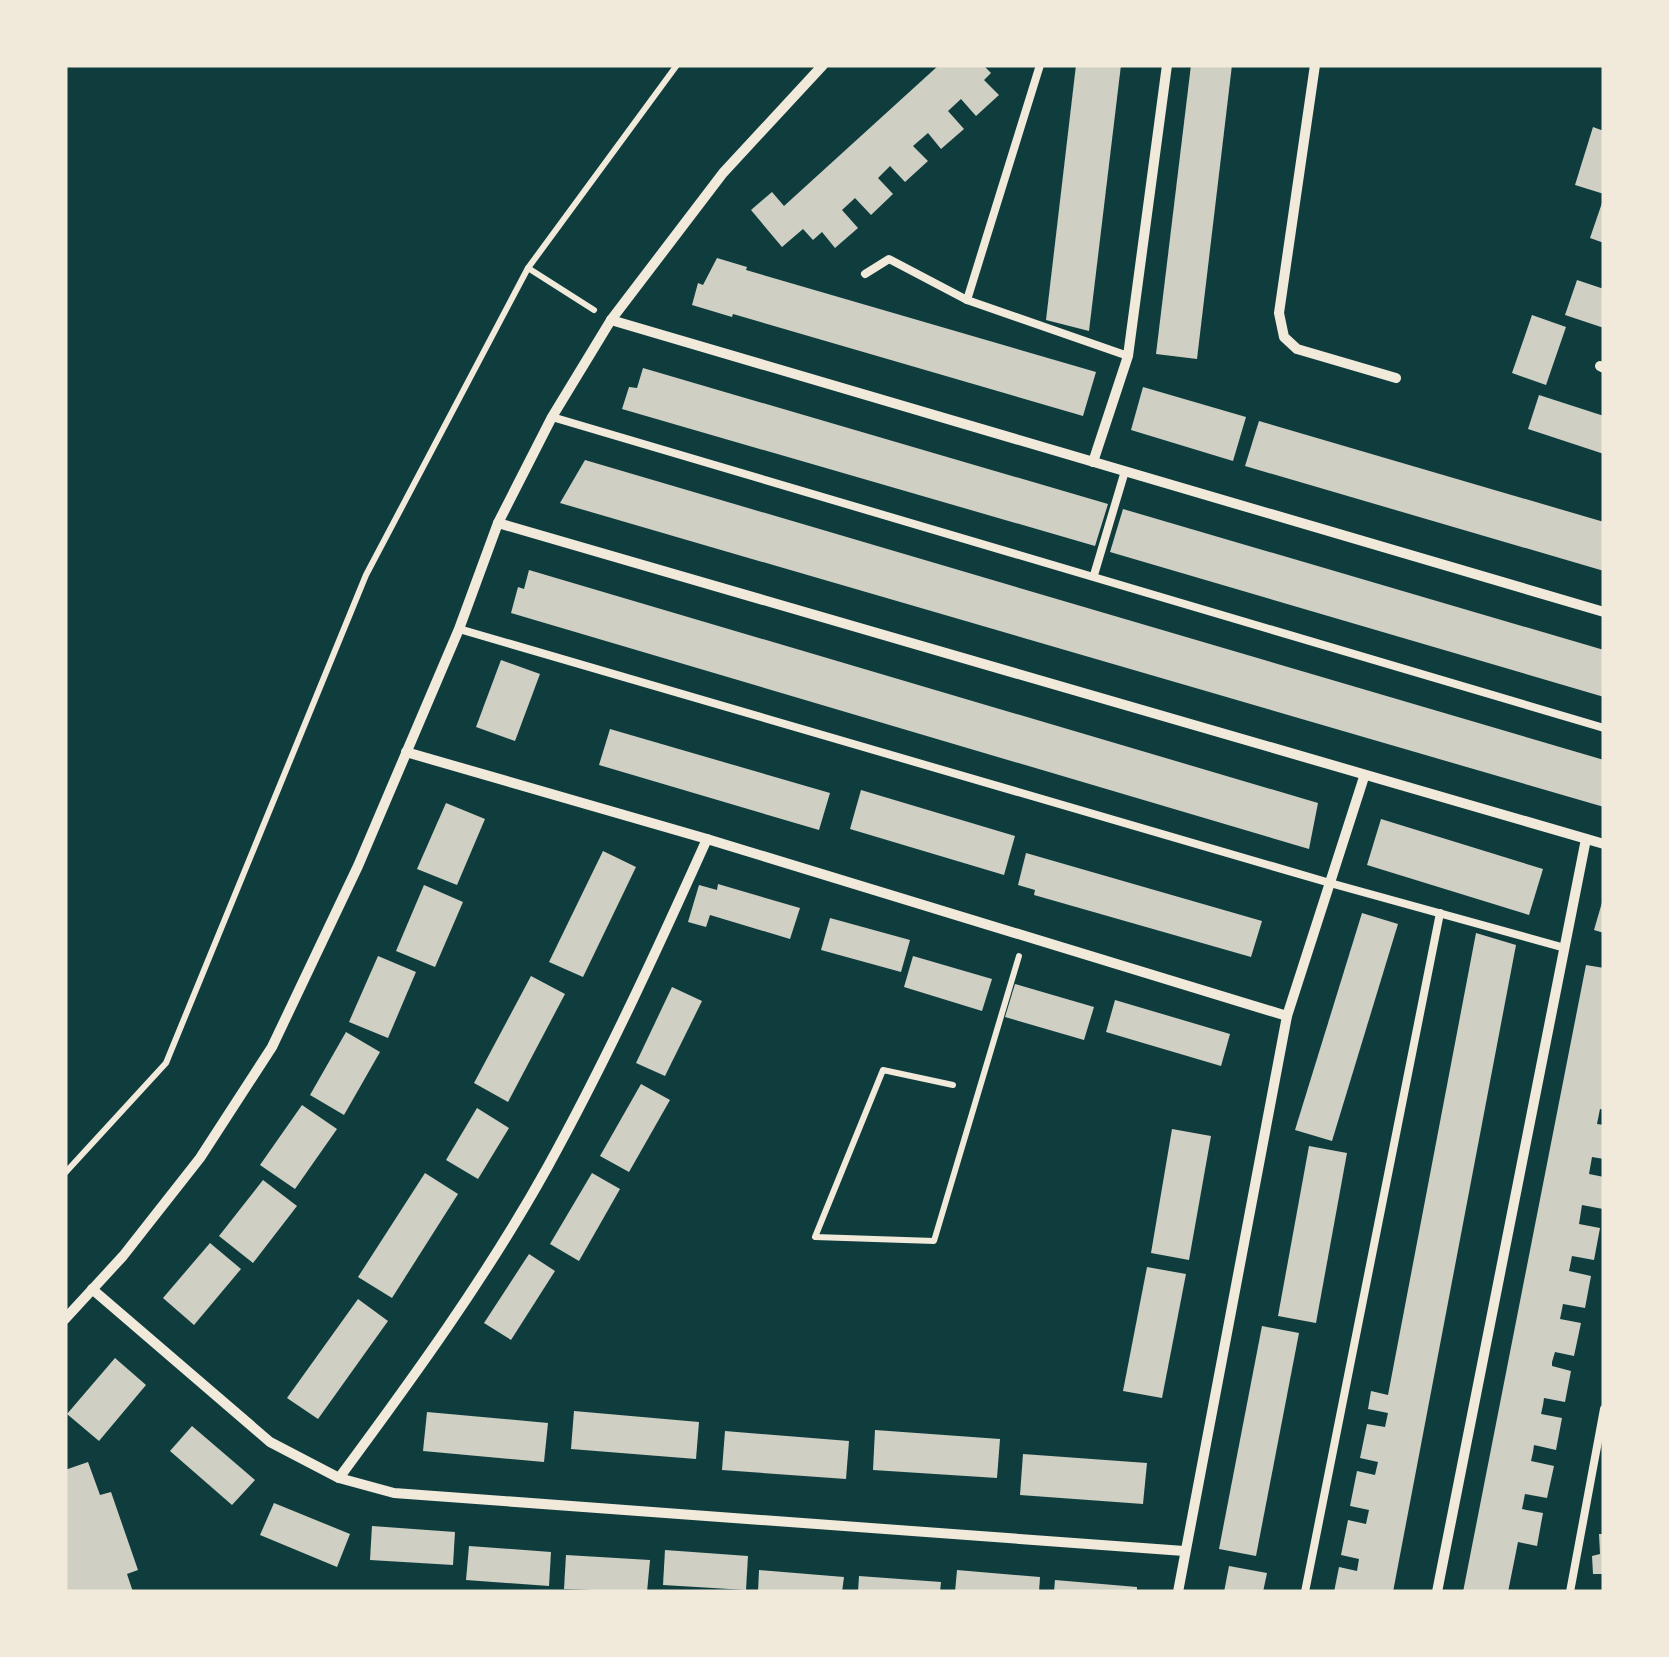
<svg xmlns="http://www.w3.org/2000/svg" width="1669" height="1657" viewBox="0 0 1669 1657" font-family="'Roboto Condensed',sans-serif">
	<style>
		.building { fill: #cfcfc3 }
		.lines { fill: none; stroke-linecap: round; stroke-linejoin: round }
		.path { stroke: #f1e9da; stroke-width: 6 }
		.service { stroke: #f1e9da; stroke-width: 8 }
		.minor { stroke: #f1e9da; stroke-width: 10 }
	</style>
	<rect width="100%" height="100%" fill="#0f3d3e"/>
	<!-- building -->
	<g class="building">
		<polygon points="939,65 983,65 991,73 984,80 999,95 976,116 961,99 948,111 964,129 941,149 928,133 913,146 928,161 905,182 890,166 878,178 893,194 871,215 855,198 842,210 858,228 835,248 822,232 813,240 803,229 782,247 751,210 772,192 784,206"/>
		<polygon points="1076,65 1121,65 1089,331 1046,320"/>
		<polygon points="1191,65 1232,65 1197,359 1156,354"/>
		<polygon points="1593,127 1604,131 1604,194 1575,185"/>
		<polygon points="1603,200 1604,200 1604,243 1590,238"/>
		<polygon points="717,258 747,267 746,270 1096,372 1083,416 733,314 732,317 692,305 698,283 703,285"/>
		<polygon points="1577,280 1604,289 1604,328 1565,315"/>
		<polygon points="1532,315 1566,327 1546,385 1512,373"/>
		<polygon points="643,368 1108,504 1095,546 622,409 629,387 637,388"/>
		<polygon points="1143,387 1246,417 1233,461 1131,430"/>
		<polygon points="1539,395 1604,416 1604,454 1528,429"/>
		<polygon points="1259,421 1604,522 1604,571 1245,466"/>
		<polygon points="585,460 1604,760 1604,807 560,503"/>
		<polygon points="1123,509 1604,650 1604,697 1110,552"/>
		<polygon points="529,570 1318,803 1309,849 511,613 518,587 524,589"/>
		<polygon points="501,660 540,674 515,741 476,727"/>
		<polygon points="610,729 830,793 819,830 599,765"/>
		<polygon points="861,790 1015,836 1004,875 850,829"/>
		<polygon points="446,803 485,819 457,885 417,869"/>
		<polygon points="1381,819 1543,869 1529,915 1367,865"/>
		<polygon points="603,851 636,867 583,977 549,962"/>
		<polygon points="1026,853 1262,921 1251,957 1034,895 1035,890 1018,885"/>
		<polygon points="718,884 800,908 790,939 710,915 706,927 688,922 699,885 717,890"/>
		<polygon points="424,885 463,902 435,967 396,951"/>
		<polygon points="1603,899 1604,899 1604,933 1594,930"/>
		<polygon points="1362,913 1398,924 1332,1141 1295,1130"/>
		<polygon points="830,918 910,940 901,972 821,950"/>
		<polygon points="1476,933 1516,945 1393,1592 1334,1592 1339,1567 1357,1571 1359,1559 1341,1555 1348,1520 1366,1524 1369,1510 1350,1506 1357,1471 1375,1475 1378,1462 1360,1458 1367,1424 1385,1427 1388,1413 1368,1409 1371,1391 1388,1395"/>
		<polygon points="378,956 416,972 388,1038 349,1022"/>
		<polygon points="913,956 992,979 982,1011 904,987"/>
		<polygon points="1586,965 1604,968 1604,1110 1600,1109 1597,1124 1604,1125 1604,1159 1592,1157 1589,1174 1604,1177 1604,1206 1603,1209 1582,1205 1579,1224 1600,1228 1594,1260 1572,1256 1569,1271 1591,1276 1585,1308 1563,1304 1560,1319 1581,1323 1574,1356 1555,1352 1552,1362 1552,1366 1571,1371 1565,1402 1544,1398 1543,1405 1541,1414 1562,1418 1556,1450 1534,1445 1533,1452 1531,1461 1554,1466 1547,1498 1525,1494 1522,1509 1543,1513 1537,1546 1518,1542 1508,1592 1463,1592"/>
		<polygon points="531,976 565,994 508,1102 474,1083"/>
		<polygon points="1015,984 1094,1007 1084,1040 1005,1017"/>
		<polygon points="672,987 702,1001 665,1076 636,1063"/>
		<polygon points="1115,1000 1230,1034 1221,1066 1106,1032"/>
		<polygon points="346,1032 380,1052 344,1115 310,1095"/>
		<polygon points="641,1084 670,1100 629,1172 600,1156"/>
		<polygon points="302,1105 337,1129 295,1189 260,1165"/>
		<polygon points="477,1108 509,1128 478,1179 446,1160"/>
		<polygon points="1172,1129 1211,1136 1189,1260 1151,1253"/>
		<polygon points="1309,1146 1347,1153 1316,1323 1278,1316"/>
		<polygon points="425,1173 458,1194 392,1298 358,1277"/>
		<polygon points="592,1173 620,1189 579,1261 550,1244"/>
		<polygon points="263,1180 297,1206 253,1263 219,1236"/>
		<polygon points="210,1243 241,1269 194,1325 163,1298"/>
		<polygon points="529,1254 555,1271 511,1340 484,1323"/>
		<polygon points="1147,1267 1186,1274 1162,1398 1123,1391"/>
		<polygon points="358,1299 388,1321 318,1419 287,1398"/>
		<polygon points="1262,1326 1299,1333 1256,1556 1219,1549"/>
		<polygon points="115,1358 146,1385 99,1441 67,1414"/>
		<polygon points="574,1411 699,1422 696,1459 571,1449"/>
		<polygon points="427,1412 548,1423 544,1462 423,1451"/>
		<polygon points="192,1426 255,1480 232,1505 170,1451"/>
		<polygon points="875,1430 1000,1439 997,1478 873,1470"/>
		<polygon points="725,1431 849,1441 846,1479 722,1470"/>
		<polygon points="1023,1454 1147,1463 1143,1504 1020,1495"/>
		<polygon points="88,1462 100,1495 111,1492 138,1570 127,1574 133,1592 65,1592 65,1470"/>
		<polygon points="274,1503 350,1534 337,1567 260,1535"/>
		<polygon points="372,1526 455,1532 453,1565 370,1560"/>
		<polygon points="1599,1534 1604,1534 1604,1574 1593,1574 1592,1556 1600,1554"/>
		<polygon points="469,1546 551,1552 549,1586 466,1580"/>
		<polygon points="665,1550 748,1556 746,1590 663,1585"/>
		<polygon points="566,1555 650,1560 647,1592 564,1589"/>
		<polygon points="1229,1566 1267,1573 1263,1592 1224,1592"/>
		<polygon points="759,1570 844,1577 842,1592 758,1592"/>
		<polygon points="957,1570 1040,1577 1039,1592 955,1592"/>
		<polygon points="859,1576 941,1582 940,1592 858,1592"/>
		<polygon points="1055,1580 1137,1587 1137,1592 1054,1592"/>
	</g>
	<g class="lines">
		<!-- path -->
		<g class="path">
			<polyline points="528,268 594,310"/>
			<polyline points="953,1085 883,1070 815,1237 934,1241 1019,956"/>
			<polyline points="65,1173 166,1063 366,575 528,268 677,65"/>
		</g>
		<!-- service -->
		<g class="service">
			<polyline points="1040,65 967,300 1128,356"/>
			<polyline points="865,274 889,259 967,300"/>
			<polyline points="552,417 1604,728"/>
			<polyline points="1094,575 1125,471"/>
			<polyline points="459,629 1330,883 1565,948"/>
			<polyline points="1305,1592 1440,913"/>
			<polyline points="1570,1592 1604,1409"/>
		</g>
		<!-- minor -->
		<g class="minor">
			<polyline points="1315,65 1279,313 1284,337 1297,349 1396,378"/>
			<polyline points="611,320 1604,612"/>
			<polyline points="1600,366 1604,368"/>
			<polyline points="1093,462 1128,356 1167,65"/>
			<polyline points="498,523 1604,844"/>
			<polyline points="406,752 707,839 1287,1016"/>
			<polyline points="92,1289 270,1442 339,1478 394,1493 1184,1551"/>
			<polyline points="65,1319 123,1256 200,1158 272,1047 358,866 459,629 498,523 552,417 611,320 723,173 823,65"/>
			<path d="M339,1478C413,1378 487,1276 547,1168C606,1061 657,950 707,839"/>
			<polyline points="1178,1592 1287,1016 1364,777"/>
			<polyline points="1437,1592 1586,839"/>
		</g>
	</g>
	<!-- border -->
	<rect width="1669" height="1657" fill="none" stroke="#f1e9da" stroke-width="135"/>
</svg>
